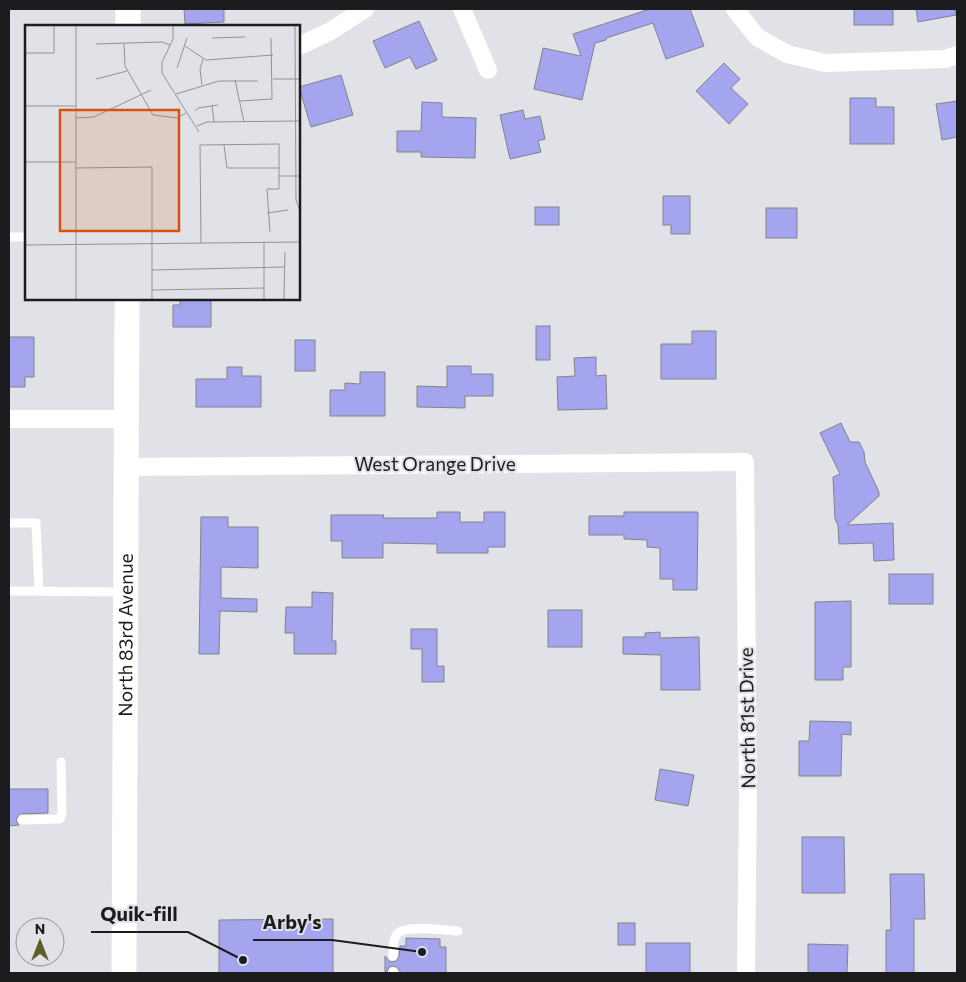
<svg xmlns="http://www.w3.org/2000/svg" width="966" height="982" viewBox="0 0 966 982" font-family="Commissioner,sans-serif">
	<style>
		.building { fill: #a5a4ef; stroke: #828388 }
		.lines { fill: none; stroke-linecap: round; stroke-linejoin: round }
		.service { stroke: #fff; stroke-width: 9 }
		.minor { stroke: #fff; stroke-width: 18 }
		.secondary { stroke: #fff; stroke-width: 25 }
		.labels { text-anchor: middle; stroke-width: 4; stroke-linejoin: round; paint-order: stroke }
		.street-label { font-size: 19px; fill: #1c1c1e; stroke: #e1e2e8 }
		.inset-road { fill: none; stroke: #929397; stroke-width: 1 }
		.view { fill: #d4530e; fill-opacity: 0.15; stroke: #d4530e; stroke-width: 2.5 }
		.inset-edge { fill: none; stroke: #1c1c1e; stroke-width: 2.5 }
		.leader { fill: none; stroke: #1c1c1e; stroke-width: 2 }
		.callout-dot { fill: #1c1c1e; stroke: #e1e2e8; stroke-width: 2 }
		.callout-label { font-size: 20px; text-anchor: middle; font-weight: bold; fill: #1c1c1e; stroke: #e1e2e8; stroke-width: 4; stroke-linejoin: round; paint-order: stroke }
	</style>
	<rect width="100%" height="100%" fill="#e1e2e8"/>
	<!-- building -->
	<g class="building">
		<polygon points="184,9 224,9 224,22 185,24"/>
		<polygon points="650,9 690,9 704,46 666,59 653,23 606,38 606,40 595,43 582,100 534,89 543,48 581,56 573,34"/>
		<rect x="854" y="9" width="39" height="16"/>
		<polygon points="916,9 955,9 956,15 918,22"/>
		<polygon points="419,21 437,60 416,69 410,57 385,68 373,41"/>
		<polygon points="724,63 740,79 731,88 748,104 729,124 696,91"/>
		<polygon points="341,75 353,115 311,127 299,87"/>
		<polygon points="850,98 876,98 876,107 894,107 894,144 850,144"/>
		<polygon points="957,101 957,137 942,140 936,104"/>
		<polygon points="422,102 442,103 442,117 476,118 475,158 421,157 421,152 397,152 397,131 421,131"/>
		<polygon points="523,110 525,119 540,116 545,139 538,141 541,152 510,159 500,115"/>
		<polygon points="663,196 690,196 690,234 671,234 671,225 663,225"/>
		<rect x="535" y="207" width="24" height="18"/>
		<rect x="766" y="208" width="31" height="30"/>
		<polygon points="180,299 211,299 211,327 173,327 173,305 180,305"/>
		<rect x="536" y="326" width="14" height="34"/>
		<polygon points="692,331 716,331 716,379 661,379 661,344 692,344"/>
		<polygon points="9,337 34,337 34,377 25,377 25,387 9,387"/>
		<rect x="295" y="340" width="20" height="31"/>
		<polygon points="596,357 596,376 606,375 607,409 558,410 557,377 575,376 574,358"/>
		<polygon points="447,366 471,366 471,374 493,374 493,396 465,396 465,408 417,407 417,386 447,387"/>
		<polygon points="227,367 242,367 242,376 261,376 261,407 196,407 196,379 227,379"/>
		<polygon points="360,372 385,372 385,416 330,416 330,390 345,390 345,383 360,384"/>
		<polygon points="841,423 850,442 859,442 864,452 865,462 879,492 879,496 847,525 893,523 894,560 874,561 873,543 839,544 838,525 835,519 833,477 840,474 820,433"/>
		<polygon points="437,512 460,512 460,522 484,522 484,512 505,512 505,547 488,547 488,553 437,553 437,544 383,543 383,558 342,558 342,541 331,541 331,515 384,515 383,518 437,518"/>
		<polygon points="624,512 698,512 697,590 673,590 673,579 660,579 660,548 647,547 647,540 624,539 624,535 589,535 589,516 624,516"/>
		<polygon points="201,517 228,517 228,527 258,527 258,568 221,567 221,598 257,599 257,612 220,611 219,654 199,654"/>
		<rect x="889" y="574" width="44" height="30"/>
		<polygon points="312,592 333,593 332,641 336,641 336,654 294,654 294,633 285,633 286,607 312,607"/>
		<polygon points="851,601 851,667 843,667 843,680 815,680 815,602"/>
		<rect x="548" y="610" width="34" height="37"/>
		<polygon points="411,629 437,629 437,666 444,666 444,682 422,682 422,649 411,649"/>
		<polygon points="660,632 660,638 699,637 700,690 661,690 661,655 623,654 623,637 645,637 645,633"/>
		<polygon points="810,721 851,722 851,735 842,734 841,776 799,776 799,741 809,741"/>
		<polygon points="660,769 694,775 688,806 655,800"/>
		<polygon points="9,789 48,789 48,813 19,814 16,820 19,825 9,826"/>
		<polygon points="802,837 844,837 845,893 802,893"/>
		<polygon points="890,874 924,874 925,919 914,919 914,973 886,973 886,930 891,930"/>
		<polygon points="333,919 333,973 219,973 219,920"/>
		<rect x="618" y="923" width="17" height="22"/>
		<polygon points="406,938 440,939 440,947 446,947 446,973 401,973 397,967 393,966 389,967 387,972 385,972 385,956 390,962 396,961 399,957 400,946 406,946"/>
		<rect x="646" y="943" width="44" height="30"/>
		<polygon points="808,944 848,945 847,973 808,973"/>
	</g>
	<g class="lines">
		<!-- service -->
		<g class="service">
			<polyline points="9,237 26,237"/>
			<polyline points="9,523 36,523 39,591"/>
			<polyline points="9,591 123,592"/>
			<polyline points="22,820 60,819 62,813 61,762"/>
			<path d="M393,956C393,949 393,938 398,933C407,925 445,930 458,931"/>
			<polyline points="393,972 393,973"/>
		</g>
		<!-- minor -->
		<g class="minor">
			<polyline points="462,9 488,70"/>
			<polyline points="735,9 757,37 787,54 825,63 945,59 957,55"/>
			<polyline points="299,46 329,32 365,9"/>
			<polyline points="9,419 126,419"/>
			<polyline points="126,467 745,462 748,792 746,973"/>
		</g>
		<!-- secondary -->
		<g class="secondary">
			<polyline points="128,26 128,9"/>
			<path id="s1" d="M124,973L127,299"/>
		</g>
	</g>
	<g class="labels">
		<!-- street labels -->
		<g class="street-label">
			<text x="435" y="471">West Orange Drive</text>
			<text dy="7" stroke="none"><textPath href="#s1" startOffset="338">North 83rd Avenue</textPath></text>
			<text transform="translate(747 718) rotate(-91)" y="7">North 81st Drive</text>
		</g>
	</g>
	<!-- overview -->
	<g transform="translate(25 25)">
		<rect width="275" height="275" fill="#e1e2e8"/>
		<path class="inset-road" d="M148,1V14L137,37V48L174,107M270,1L271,175L275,186M187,13L220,12M99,18L100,41L128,90L152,93L161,88M71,19L137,17L145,20M160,21L181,35L248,30M0,28H29V1M152,43L162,13M71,54L102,46M248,54H275M210,55L219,97M177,60L175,44L178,34M151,69L194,56H233M215,76L247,74L246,13M187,80L189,97M0,81H51M170,86L173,83L193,80M51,93L69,92L126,65M172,101L182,97L275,96M199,120L202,143H254M0,137H51M51,143L127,142V274M254,151H275M242,188L263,185M239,217V274M176,218L175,120L254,119V164H242L245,207M0,220L275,217M127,245L259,242M127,265L239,263M51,274V1M259,274L260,227"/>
		<path class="view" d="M35,85H154V206H35Z"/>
		<rect width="275" height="275" class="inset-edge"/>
	</g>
	<!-- callouts -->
	<path class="leader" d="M243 960L188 932H91M422 952L332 940H253"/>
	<g class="callout-dot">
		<circle cx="243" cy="960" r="5"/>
		<circle cx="422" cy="952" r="5"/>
	</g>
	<g class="callout-label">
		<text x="139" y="921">Quik-fill</text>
		<text x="292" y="929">Arby's</text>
	</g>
	<!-- border -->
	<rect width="966" height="982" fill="none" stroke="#1c1c1e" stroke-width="20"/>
	<!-- north arrow -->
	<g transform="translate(40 942)"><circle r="24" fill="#e1e2e8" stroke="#929397"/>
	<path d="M0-4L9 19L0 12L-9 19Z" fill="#615b27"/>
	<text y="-8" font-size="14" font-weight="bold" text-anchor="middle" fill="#1c1c1e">N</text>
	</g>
</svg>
